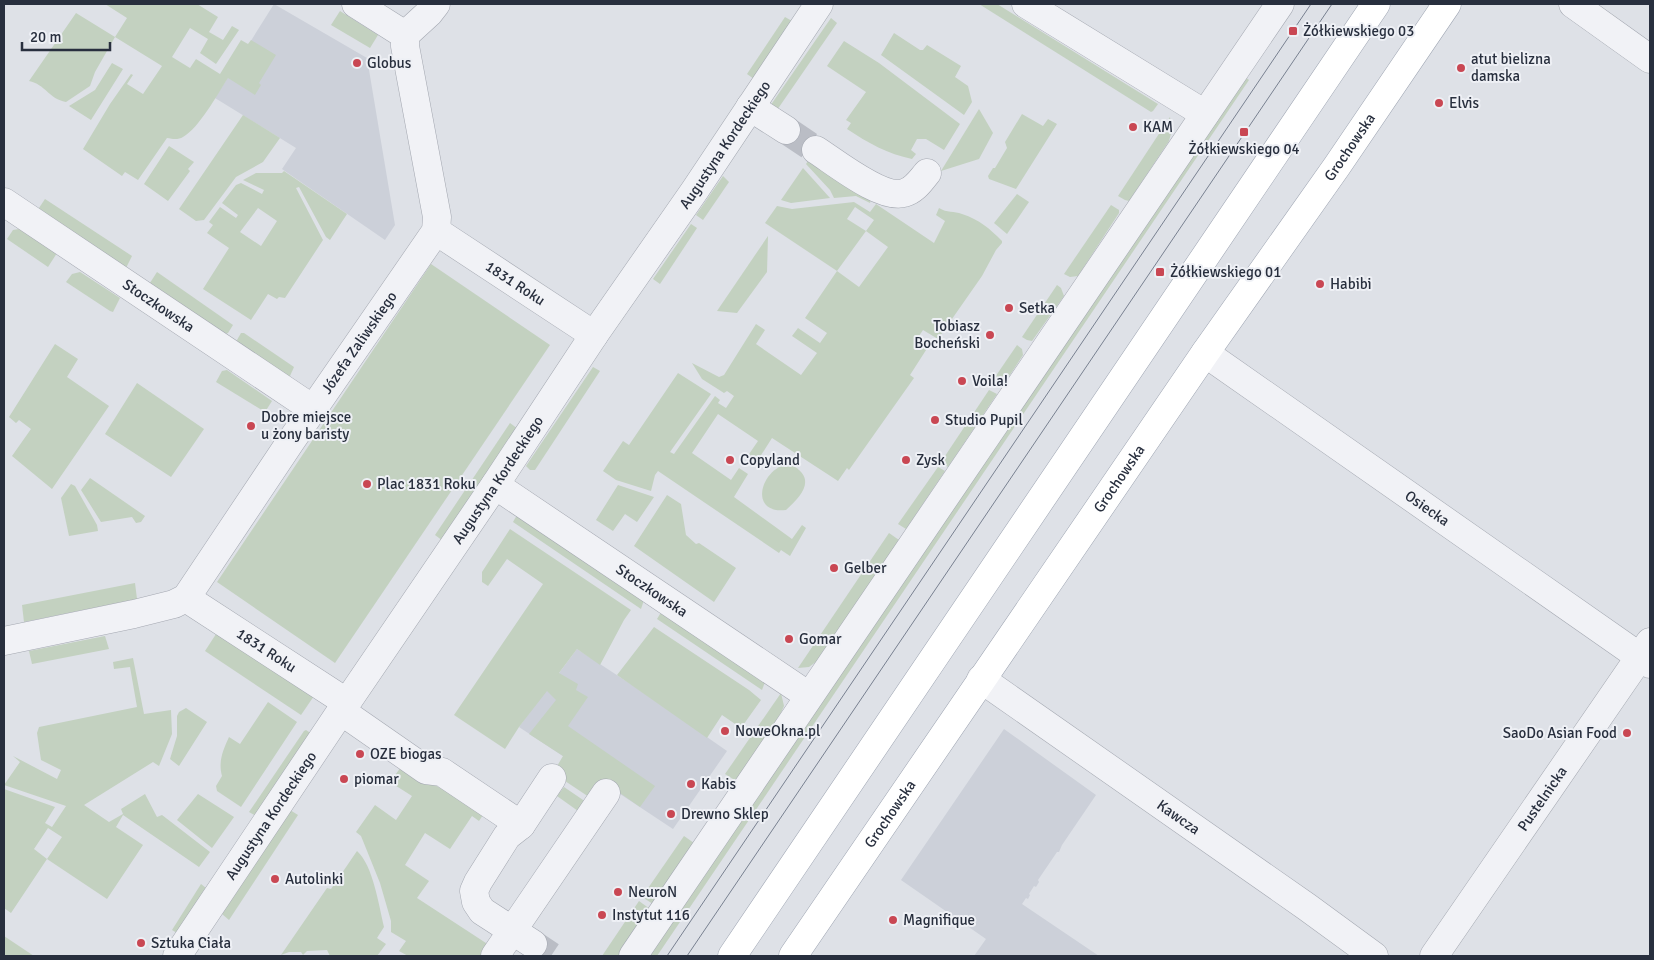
<svg xmlns="http://www.w3.org/2000/svg" width="1654" height="960" viewBox="0 0 1654 960" font-family="Signika,sans-serif">
	<style>
		.built { fill: #ccd0d9 }
		.green { fill: #c3d1c0; fill-rule: evenodd }
		.lines { fill: none; stroke-linecap: round; stroke-linejoin: round }
		.minor-tunnel { stroke: #babdc5; stroke-width: 28; stroke-dasharray: 28 14; stroke-linecap: butt }
		.minor-casing { stroke: #a4a8b1; stroke-width: 29 }
		.major-casing { stroke: #9ea5b2; stroke-width: 29 }
		.minor { stroke: #f1f2f6; stroke-width: 28 }
		.major { stroke: #fff; stroke-width: 28 }
		.tram { stroke: #788090; stroke-width: 1 }
		.poi-dot { fill: #c94753; stroke: #eef0f5; stroke-width: 2 }
		.labels { text-anchor: middle; stroke-width: 4; stroke-linejoin: round; paint-order: stroke }
		.poi-label { font-size: 15px; fill: #282f3e; stroke: #eef0f5; text-anchor: start }
		.street-label { font-size: 15px; fill: #282f3e; stroke: #eef0f5 }
	</style>
	<rect width="100%" height="100%" fill="#dee1e7"/>
	<!-- built -->
	<g class="built">
		<polygon points="274,4 367,58 395,225 385,240 282,169 296,148 215,98"/>
		<polygon points="577,649 632,685 727,751 673,829 519,727"/>
		<polygon points="1004,729 1096,795 1062,845 1059,852 1057,852 1038,880 1039,882 1036,887 1034,886 1029,894 1030,895 1028,899 1026,898 1022,904 1099,956 974,956 986,939 901,880"/>
	</g>
	<!-- green -->
	<g class="green">
		<path d="M105,4H197L218,17L209,32L223,40L232,26L239,30L216,64L200,53L208,39L190,28L172,57L190,68L196,59L220,74L241,40L248,44L251,40L276,55L259,83L261,85L255,95L228,78C217,95 199,128 183,137C178,140 173,139 167,138L138,180L125,172L122,176L83,149L110,104L131,74L133,75L127,84L143,94L162,66L115,37L95,72L90,86L66,102C49,99 45,84 29,81L76,13L115,37L127,18Z"/>
		<polygon points="979,4 997,4 1158,104 1153,111 1151,112"/>
		<polygon points="340,11 378,35 370,48 331,25"/>
		<polygon points="785,17 792,21 754,79 747,74"/>
		<polygon points="831,18 837,23 775,113 768,109"/>
		<polygon points="894,33 920,50 923,50 927,45 961,66 955,77 968,86 972,102 964,115 881,55"/>
		<path d="M844,41L879,63L960,124L944,150L926,139H917L911,150L916,154L912,159C888,154 868,143 847,129L851,123L846,120L866,92L827,66Z"/>
		<polygon points="112,63 123,69 91,120 69,106 95,90"/>
		<polygon points="1244,76 1249,80 657,956 649,956"/>
		<polygon points="979,109 993,133 979,159 941,171"/>
		<polygon points="1022,114 1043,126 1048,119 1057,124 1016,189 989,179 988,176 993,168 995,168 1007,148 1005,142"/>
		<polygon points="243,115 280,138 263,162 236,177 204,220 196,221 179,209"/>
		<polygon points="1170,117 1172,130 1169,141 1129,201 1125,200 1118,196"/>
		<polygon points="169,146 194,162 188,169 190,171 168,201 144,184"/>
		<polygon points="810,158 871,200 870,203 856,196 834,198 830,190 806,164"/>
		<polygon points="803,168 830,198 791,203 781,200"/>
		<path d="M284,171L347,214L330,240L326,237L299,187L296,188L323,240L285,298L279,297L277,299L268,294L251,320L203,289L229,248L207,233L213,225L209,222L220,207L236,218L238,215L222,203L236,185L241,183L262,194L264,190L243,180L256,173H282ZM258,208L277,221L261,246L240,232Z"/>
		<polygon points="723,176 729,182 703,220 696,215"/>
		<polygon points="1017,194 1029,202 1007,234 994,223"/>
		<polygon points="45,199 132,256 126,268 40,212 39,208"/>
		<path d="M854,202L870,212L876,204L934,243L945,221L936,215L939,208C947,213 954,211 962,214C980,220 989,228 1002,241V243L996,250L982,276L938,339L923,330L917,339L928,347L910,375L914,378L849,470L847,468L838,481L772,438L756,463L747,457L758,441L718,414L692,453L731,480L739,468L748,474L734,497L792,539L802,525L806,528L790,556L781,550L779,553L658,471L655,475L651,491L616,480L603,471L623,441L629,445L678,373L711,394L670,452L674,454L715,396L720,400L718,403L726,408L734,396L727,391L724,393L702,379L692,363L719,377L724,375L756,324L765,330L756,344L801,375L817,353L792,336L798,328L820,343L827,333L805,318L837,271L765,223L777,206L792,209ZM855,207L874,220L866,231L847,219ZM866,231L888,247L859,287L837,271Z"/>
		<polygon points="1111,205 1119,210 1119,213 1078,276 1070,277 1064,274"/>
		<polygon points="691,224 697,228 660,284 653,279"/>
		<polygon points="19,229 57,253 48,267 7,239 13,230"/>
		<polygon points="768,236 767,272 737,313 717,311"/>
		<polygon points="431,264 550,345 335,663 217,582"/>
		<polygon points="80,272 120,298 113,312 110,311 66,282 72,274"/>
		<polygon points="157,272 233,325 228,333 223,335 148,286"/>
		<polygon points="1057,285 1061,288 1064,296 1032,341 1027,340 1022,337"/>
		<polygon points="241,333 244,333 294,367 290,376 285,376 238,345 237,340"/>
		<polygon points="55,344 78,359 67,377 109,406 52,489 12,456 31,429 19,420 16,423 9,417"/>
		<polygon points="1017,345 1022,349 1023,355 1004,384 1000,384 993,380"/>
		<polygon points="593,367 600,371 535,470 530,470 526,466"/>
		<polygon points="227,370 272,401 265,412 216,382 222,371"/>
		<polygon points="137,383 204,429 171,477 105,434"/>
		<polygon points="989,390 997,394 948,467 941,462"/>
		<polygon points="510,423 518,429 443,541 435,535"/>
		<path d="M790,464C817,478 803,494 786,510C747,515 761,466 790,464Z"/>
		<polygon points="938,467 945,471 906,529 898,524"/>
		<polygon points="90,478 145,516 141,522 136,523 132,517 101,522 81,490"/>
		<polygon points="71,484 75,486 97,525 98,531 69,536 61,498"/>
		<polygon points="618,485 654,497 637,522 625,514 613,531 596,520"/>
		<polygon points="667,495 681,504 686,535 696,544 699,543 736,568 714,602 634,546"/>
		<polygon points="517,515 644,600 641,609 513,522"/>
		<polygon points="510,529 631,610 624,620 600,665 577,649 559,673 578,684 576,690 588,697 568,726 655,786 640,807 604,782 592,799 553,773 563,756 529,734 556,700 547,691 519,727 505,749 454,715 543,584 507,559 488,586 482,582 482,572"/>
		<polygon points="889,533 899,540 817,661 809,667 798,668"/>
		<polygon points="135,583 137,599 24,622 22,605"/>
		<polygon points="663,613 765,682 762,690 657,619 660,614"/>
		<polygon points="654,627 749,690 761,700 741,728 722,715 707,738 617,675"/>
		<polygon points="218,631 314,696 301,715 205,651"/>
		<polygon points="105,636 109,649 32,664 29,651"/>
		<path d="M133,658L144,714L171,710L172,734L159,766L153,762L84,805L109,822L123,814L121,809L145,794L157,817L162,815L210,852L199,867L123,815L116,827L143,845L107,899L47,859L11,913L4,908V789L55,807L45,823L52,827L66,806L4,785L20,762L13,756L57,779L61,770L41,760L37,733L39,727L137,707L130,667L114,669L113,662ZM48,828L62,837L47,859L34,849Z"/>
		<polygon points="781,693 784,706 781,713 738,779 733,779 725,774"/>
		<path d="M268,702L297,722L241,807L217,791L216,786L222,776C218,762 223,750 229,737L240,744Z"/>
		<polygon points="186,708 207,722 179,766 170,759 177,736 177,716 179,712"/>
		<polygon points="306,730 312,734 256,816 249,812 304,731"/>
		<polygon points="401,767 485,812 479,821 472,816 450,849 425,833 405,865 429,881 417,898 489,945 486,956 408,956 399,951 406,941 391,932 391,921 380,883 361,836 356,832 375,805 396,820 412,796 390,782"/>
		<polygon points="564,787 589,804 578,811 557,796"/>
		<polygon points="198,794 234,817 212,848 177,820"/>
		<polygon points="290,810 298,815 229,920 222,914"/>
		<polygon points="684,836 694,843 653,904 642,897"/>
		<path d="M357,851C373,865 379,906 384,927L377,938L386,944L377,956H330L327,950L307,951L303,955L301,952H289L281,955L327,888L331,889Z"/>
		<polygon points="201,884 206,888 177,933 172,930"/>
		<polygon points="639,901 650,909 618,956 602,956"/>
		<polygon points="4,936 34,956 4,956"/>
	</g>
	<g class="lines">
		<!-- minor-tunnel -->
		<g class="minor-tunnel">
			<polyline points="786,130 816,150"/>
			<polyline points="533,944 551,956"/>
		</g>
		<defs>
			<g id="minor">
				<polyline points="356,4 405,35"/>
				<polyline points="1026,4 1205,114"/>
				<polyline points="1573,4 1650,59"/>
				<polyline points="750,107 786,130"/>
				<path d="M816,150C835,162 882,200 904,193C915,190 921,180 927,173"/>
				<path id="s1" d="M4,202L313,409"/>
				<path id="s2" d="M436,231L594,335"/>
				<path id="s3" d="M1205,353L1650,664"/>
				<path id="s4" d="M495,485L809,696"/>
				<path id="s5" d="M186,598L346,702"/>
				<path id="s6" d="M4,641L134,614L174,604L186,598L291,441L436,231L437,217L405,46V35L429,13L436,4"/>
				<path id="s7" d="M981,679L1307,907L1374,956"/>
				<polyline points="341,711 426,770 442,772 521,825"/>
				<polyline points="533,944 482,911 476,902 474,891 478,882 507,836 521,825 552,778"/>
				<path id="s8" d="M177,956L341,711L495,485L594,335L695,190L819,4"/>
				<polyline points="495,956 606,793"/>
				<polyline points="633,956 1280,4"/>
				<path id="s9" d="M1434,956L1650,642"/>
			</g>
			<g id="major">
				<polyline points="732,956 1376,4"/>
				<path id="s10" d="M793,956L1205,353L1337,166L1447,4"/>
			</g>
		</defs>
		<!-- minor casing -->
		<use href="#minor" class="minor-casing"/>
		<!-- major casing -->
		<use href="#major" class="major-casing"/>
		<!-- minor -->
		<use href="#minor" class="minor"/>
		<!-- major -->
		<use href="#major" class="major"/>
		<!-- tram -->
		<g class="tram">
			<polyline points="667,956 1311,4"/>
			<polyline points="687,956 1332,4"/>
		</g>
	</g>
	<!-- markers -->
	<g class="poi-dot">
		<rect x="1288" y="26" width="10" height="10" rx="2.5"/>
		<circle cx="357" cy="63" r="5"/>
		<circle cx="1461" cy="68" r="5"/>
		<circle cx="1439" cy="103" r="5"/>
		<circle cx="1133" cy="127" r="5"/>
		<rect x="1239" y="127" width="10" height="10" rx="2.5"/>
		<rect x="1155" y="267" width="10" height="10" rx="2.5"/>
		<circle cx="1320" cy="284" r="5"/>
		<circle cx="1009" cy="308" r="5"/>
		<circle cx="990" cy="335" r="5"/>
		<circle cx="962" cy="381" r="5"/>
		<circle cx="935" cy="420" r="5"/>
		<circle cx="251" cy="426" r="5"/>
		<circle cx="730" cy="460" r="5"/>
		<circle cx="906" cy="460" r="5"/>
		<circle cx="367" cy="484" r="5"/>
		<circle cx="834" cy="568" r="5"/>
		<circle cx="789" cy="639" r="5"/>
		<circle cx="725" cy="731" r="5"/>
		<circle cx="1627" cy="733" r="5"/>
		<circle cx="360" cy="754" r="5"/>
		<circle cx="344" cy="779" r="5"/>
		<circle cx="691" cy="784" r="5"/>
		<circle cx="671" cy="814" r="5"/>
		<circle cx="275" cy="879" r="5"/>
		<circle cx="618" cy="892" r="5"/>
		<circle cx="602" cy="915" r="5"/>
		<circle cx="893" cy="920" r="5"/>
		<circle cx="141" cy="943" r="5"/>
	</g>
	<g class="labels">
		<!-- poi labels -->
		<g class="poi-label">
			<text x="1303" y="36">Żółkiewskiego 03</text>
			<text x="1471" y="64">atut bielizna<tspan x="1471" dy="17">damska</tspan></text>
			<text x="367" y="68">Globus</text>
			<text x="1449" y="108">Elvis</text>
			<text x="1143" y="132">KAM</text>
			<text x="1244" y="154" text-anchor="middle">Żółkiewskiego 04</text>
			<text x="1170" y="277">Żółkiewskiego 01</text>
			<text x="1330" y="289">Habibi</text>
			<text x="1019" y="313">Setka</text>
			<text x="980" y="331" text-anchor="end">Tobiasz<tspan x="980" dy="17">Bocheński</tspan></text>
			<text x="972" y="386">Voila!</text>
			<text x="261" y="422">Dobre miejsce<tspan x="261" dy="17">u żony baristy</tspan></text>
			<text x="945" y="425">Studio Pupil</text>
			<text x="740" y="465">Copyland</text>
			<text x="916" y="465">Zysk</text>
			<text x="377" y="489">Plac 1831 Roku</text>
			<text x="844" y="573">Gelber</text>
			<text x="799" y="644">Gomar</text>
			<text x="735" y="736">NoweOkna.pl</text>
			<text x="1617" y="738" text-anchor="end">SaoDo Asian Food</text>
			<text x="370" y="759">OZE biogas</text>
			<text x="354" y="784">piomar</text>
			<text x="701" y="789">Kabis</text>
			<text x="681" y="819">Drewno Sklep</text>
			<text x="285" y="884">Autolinki</text>
			<text x="628" y="897">NeuroN</text>
			<text x="612" y="920">Instytut 116</text>
			<text x="903" y="925">Magnifique</text>
			<text x="151" y="948">Sztuka Ciała</text>
		</g>
		<!-- street labels -->
		<g class="street-label">
			<text dy="5" stroke="none"><textPath href="#s8" startOffset="979">Augustyna Kordeckiego</textPath></text>
			<text dy="5" stroke="none"><textPath href="#s10" startOffset="982">Grochowska</textPath></text>
			<text dy="5" stroke="none"><textPath href="#s2" startOffset="95">1831 Roku</textPath></text>
			<text dy="5" stroke="none"><textPath href="#s1" startOffset="186">Stoczkowska</textPath></text>
			<text dy="5" stroke="none"><textPath href="#s6" startOffset="496">Józefa Zaliwskiego</textPath></text>
			<text dy="5" stroke="none"><textPath href="#s10" startOffset="578">Grochowska</textPath></text>
			<text dy="5" stroke="none"><textPath href="#s8" startOffset="574">Augustyna Kordeckiego</textPath></text>
			<text dy="5" stroke="none"><textPath href="#s3" startOffset="271">Osiecka</textPath></text>
			<text dy="5" stroke="none"><textPath href="#s4" startOffset="189">Stoczkowska</textPath></text>
			<text dy="5" stroke="none"><textPath href="#s5" startOffset="96">1831 Roku</textPath></text>
			<text dy="5" stroke="none"><textPath href="#s9" startOffset="191">Pustelnicka</textPath></text>
			<text dy="5" stroke="none"><textPath href="#s10" startOffset="172">Grochowska</textPath></text>
			<text dy="5" stroke="none"><textPath href="#s8" startOffset="169">Augustyna Kordeckiego</textPath></text>
			<text dy="5" stroke="none"><textPath href="#s7" startOffset="241">Kawcza</textPath></text>
		</g>
	</g>
	<!-- border -->
	<rect width="1654" height="960" fill="none" stroke="#282f3e" stroke-width="10"/>
	<!-- scale -->
	<path d="M22 42v8h88v-8" fill="none" stroke="#282f3e" stroke-width="2.5"/>
	<text x="30" y="42" font-size="15" fill="#282f3e" stroke="#eef0f5" stroke-width="4" paint-order="stroke">20 m</text>
</svg>
